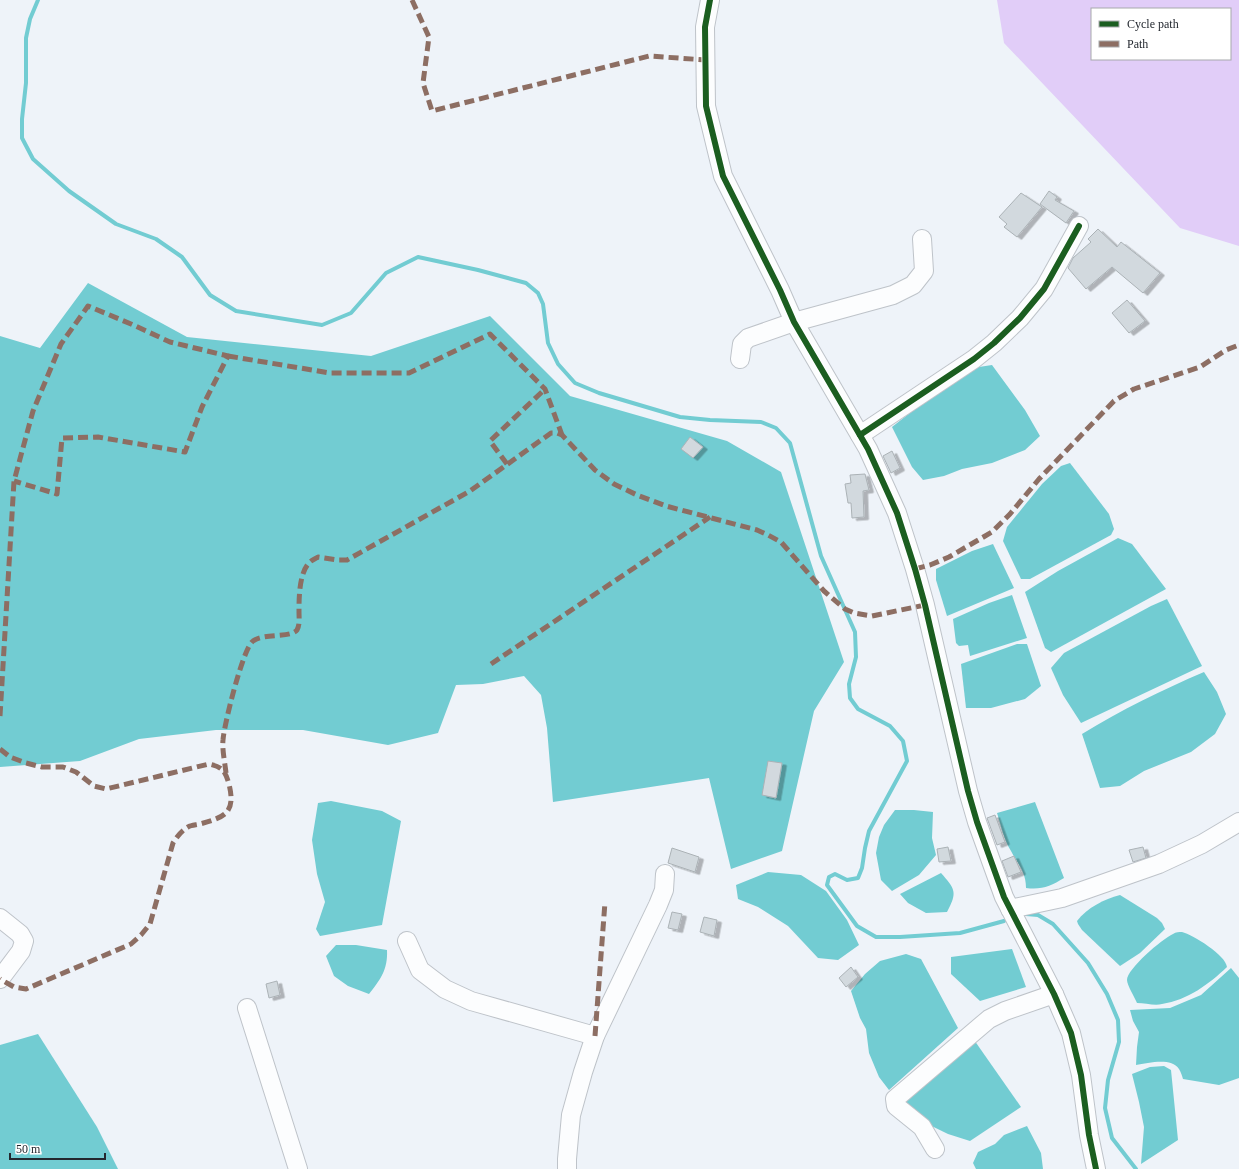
<svg xmlns="http://www.w3.org/2000/svg" width="1239" height="1169" viewBox="0 0 1239 1169" font-family="Georgia,serif">
	<style>
		.forest { fill: #e1cdf8; fill-rule: evenodd }
		.water { fill: #72ccd2 }
		.lines { fill: none; stroke-linecap: round; stroke-linejoin: round }
		.stream { stroke: #72ccd2; stroke-width: 4 }
		.building { fill: #d2d9de; stroke: #abb2b6; filter: url(#shadow) }
		.minor-casing { stroke: #bec3c9; stroke-width: 20 }
		.minor { stroke: #fcfdfe; stroke-width: 18 }
		.quiet { stroke: #8d6e63; stroke-width: 5; stroke-dasharray: 10 5; stroke-linecap: butt }
		.cycleway-casing { stroke: #fff; stroke-width: 8 }
		.cycleway { stroke: #1b5e20; stroke-width: 6 }
	</style>
	<defs>
		<filter id="shadow"><feDropShadow dx="4.5" dy="2.5" stdDeviation="0" flood-color="#0004"/></filter>
	</defs>
	<rect width="100%" height="100%" fill="#eef3f9"/>
	<!-- forest -->
	<path class="forest" d="M997,0H1239V246L1180,228L1004,43ZM1092,9H1230V59H1092Z"/>
	<!-- water -->
	<g class="water">
		<polygon points="88,283 187,337 371,356 490,316 570,396 727,441 781,472 844,662 814,711 782,851 731,869 709,778 553,802 547,728 541,695 524,676 483,684 456,685 438,733 388,745 303,730 216,730 139,739 80,761 0,767 0,336 40,348"/>
		<polygon points="992,365 1025,410 1040,436 1025,450 992,463 962,469 944,476 923,480 912,467 892,427 966,369"/>
		<polygon points="1070,463 1109,514 1114,529 1111,535 1030,579 1021,579 1003,541 1007,527 1042,484 1061,466"/>
		<polygon points="1118,538 1132,544 1166,589 1051,652 1045,648 1025,592 1058,571"/>
		<polygon points="993,544 1014,588 947,616 936,580 936,569 972,551"/>
		<polygon points="1012,595 1027,638 970,656 968,645 959,646 956,643 953,619 989,603"/>
		<polygon points="1167,599 1202,666 1081,723 1063,695 1051,668 1064,653 1151,606"/>
		<polygon points="1017,644 1027,644 1041,686 1025,699 991,708 966,708 961,664"/>
		<path d="M1204,672L1217,692L1226,714L1215,734L1191,752L1144,771L1120,786L1100,788L1082,734C1121,710 1162,690 1204,672Z"/>
		<polygon points="331,801 382,811 401,821 382,925 320,936 316,929 325,902 317,874 312,840 318,803"/>
		<path d="M1035,802L1064,878C1051,886 1042,890 1026,888C1026,872 1018,864 1011,851C1004,840 1001,825 997,813Z"/>
		<polygon points="895,810 914,810 933,812 932,838 936,855 919,875 892,891 881,880 876,853 879,837 884,825"/>
		<polygon points="768,872 801,875 826,891 847,920 859,945 838,960 818,958 788,926 758,907 738,899 736,885"/>
		<path d="M941,873C955,889 958,892 947,912L926,913L908,903L900,894Z"/>
		<path d="M1120,895L1157,918L1162,923L1165,929L1140,953L1120,966L1082,930L1078,924L1077,921C1087,908 1104,899 1120,895Z"/>
		<path d="M1182,932C1193,935 1226,955 1227,967C1209,984 1188,1000 1162,1004C1155,1006 1145,1003 1137,1003C1135,998 1127,985 1127,980C1127,969 1162,939 1173,934C1176,932 1179,932 1182,932Z"/>
		<path d="M336,945H356L387,950C388,970 380,980 369,994L348,986L334,976L326,956Z"/>
		<polygon points="1012,949 1026,987 980,1001 951,974 951,957"/>
		<polygon points="906,954 921,959 958,1028 889,1090 879,1077 869,1053 866,1029 860,1018 851,991 865,974 880,961"/>
		<path d="M1231,968L1239,978V1078L1219,1085L1183,1079C1182,1076 1181,1072 1179,1069C1171,1057 1149,1063 1136,1065L1137,1047L1139,1032L1133,1021L1130,1010L1170,1008L1201,995Z"/>
		<polygon points="38,1034 97,1127 118,1169 0,1169 0,1045"/>
		<polygon points="972,1037 1021,1107 970,1141 948,1134 907,1114 899,1101"/>
		<polygon points="1164,1066 1171,1070 1178,1140 1141,1164 1144,1127 1139,1102 1132,1074 1150,1067"/>
		<polygon points="1027,1126 1041,1153 1043,1169 976,1169 973,1163 978,1152 995,1144 1004,1135"/>
	</g>
	<g class="lines">
		<!-- stream -->
		<g class="stream">
			<polyline points="38,0 30,19 26,38 26,83 22,119 22,138 33,159 69,191 116,224 156,239 182,257 210,295 236,311 322,325 351,313 386,273 418,257 478,270 526,283 538,293 543,304 548,343 558,364 575,383 599,393 680,417 710,420 761,422 776,428 790,443 821,556 855,632 856,657 849,684 850,698 858,709 890,726 903,741 907,761 869,831 865,848 862,868 858,878 847,880 835,874 829,877 827,885 857,926 876,937 900,937 960,933 1004,921"/>
			<polyline points="1026,914 1038,915 1053,924 1088,963 1107,994 1118,1020 1119,1042 1108,1080 1105,1108 1112,1138 1136,1169"/>
		</g>
	</g>
	<!-- building -->
	<g class="building">
		<polygon points="1049,191 1057,197 1055,200 1074,211 1066,223 1040,204"/>
		<polygon points="1021,193 1042,207 1017,237 1004,227 1007,224 999,217"/>
		<polygon points="1098,229 1117,247 1121,242 1160,273 1143,293 1112,267 1086,289 1068,268 1073,258 1091,242 1088,239"/>
		<polygon points="1127,300 1145,321 1129,333 1112,313"/>
		<polygon points="690,437 703,447 693,458 681,449"/>
		<polygon points="892,451 900,468 891,473 883,456"/>
		<polygon points="865,474 869,490 863,491 864,517 852,518 851,503 848,503 845,484 851,483 850,475"/>
		<polygon points="768,761 782,763 776,798 762,795"/>
		<polygon points="995,815 1005,842 997,845 987,818"/>
		<polygon points="948,847 951,861 939,862 937,849"/>
		<polygon points="1143,847 1146,858 1133,862 1129,850"/>
		<polygon points="672,848 699,857 695,872 668,863"/>
		<polygon points="1014,856 1021,872 1008,877 1002,861"/>
		<polygon points="672,912 682,914 678,930 668,928"/>
		<polygon points="704,917 717,920 714,936 700,932"/>
		<polygon points="851,967 858,977 846,987 839,978"/>
		<polygon points="277,981 280,995 269,998 266,984"/>
	</g>
	<g class="lines">
		<defs>
			<g id="minor">
				<polyline points="710,0 705,27 706,106 723,176 780,290 794,322 868,449 897,513 915,569 925,605 968,791 977,822 1004,897 1054,994 1071,1033 1081,1075 1089,1135 1096,1169"/>
				<polyline points="740,359 742,344 748,338 794,322 893,295 913,285 924,271 922,239"/>
				<polyline points="860,435 974,359 994,343 1020,318 1044,289 1079,226"/>
				<polyline points="1010,909 1062,898 1159,864 1202,844 1239,822"/>
				<polyline points="0,918 20,934 24,941 21,951 0,979"/>
				<polyline points="407,941 420,970 445,989 471,1001 595,1036"/>
				<polyline points="247,1008 298,1169"/>
				<polyline points="935,1149 922,1127 896,1106 895,1099 989,1019 1005,1011 1054,994"/>
				<polyline points="567,1169 567,1159 571,1115 583,1072 595,1036 658,905 664,890 665,874"/>
			</g>
		</defs>
		<!-- minor casing -->
		<use href="#minor" class="minor-casing"/>
		<!-- minor -->
		<use href="#minor" class="minor"/>
		<!-- quiet -->
		<g class="quiet">
			<polyline points="412,0 429,37 423,83 432,111 649,56 706,60"/>
			<polyline points="228,356 330,373 409,373 490,334 545,389 562,435"/>
			<polyline points="507,464 490,441 545,389"/>
			<polyline points="915,569 930,565 949,557 992,532 1010,514 1039,479 1114,401 1134,389 1200,367 1226,350 1239,345"/>
			<polyline points="491,664 710,517"/>
			<polyline points="0,716 14,481 33,411 61,344 88,306 131,324 170,342 228,356 202,407 185,452 98,437 62,438 57,494 14,481"/>
			<path d="M0,749L10,757L26,763L42,767H63L76,772L94,786L106,789L209,764C223,767 225,771 229,784C236,813 225,817 200,824C196,825 191,825 188,827C181,831 177,837 173,843L150,924L141,935L131,944L26,989L14,987L0,979"/>
			<path d="M226,773C225,763 222,750 223,740C224,725 243,648 253,641C263,633 291,638 297,630C300,625 299,617 299,612C299,598 299,572 310,562C312,560 315,559 318,557L338,560H347L470,491L551,433H557L562,435L595,470L614,484L637,495L666,506L757,530L768,535L781,542L824,591L845,609L854,613L872,616L925,605"/>
			<polyline points="595,1036 605,902"/>
		</g>
		<defs>
			<g id="cycleway">
				<polyline points="710,0 705,27 706,106 723,176 780,290 794,322 868,449 897,513 915,569 925,605 968,791 977,822 1004,897 1054,994 1071,1033 1081,1075 1089,1135 1096,1169"/>
				<polyline points="860,435 974,359 994,343 1020,318 1044,289 1079,226"/>
			</g>
		</defs>
		<!-- cycleway casing -->
		<use href="#cycleway" class="cycleway-casing"/>
		<!-- cycleway -->
		<use href="#cycleway" class="cycleway"/>
	</g>
	<!-- legend -->
	<rect x="1091" y="8" width="140" height="52" fill="#ffffff" stroke="#a7a9ac"/>
	<rect x="1099" y="21" width="20" height="6" fill="#1b5e20" stroke="#a7a9ac"/>
	<text x="1127" y="28" font-size="12" fill="#23282f">Cycle path</text>
	<rect x="1099" y="41" width="20" height="6" fill="#8d6e63" stroke="#a7a9ac"/>
	<text x="1127" y="48" font-size="12" fill="#23282f">Path</text>
	<!-- scale -->
	<path d="M10 1153v6h95v-6" fill="none" stroke="#23282f" stroke-width="2"/>
	<text x="16" y="1153" font-size="12" fill="#23282f" stroke="#ffffff" stroke-width="3" paint-order="stroke">50 m</text>
</svg>
